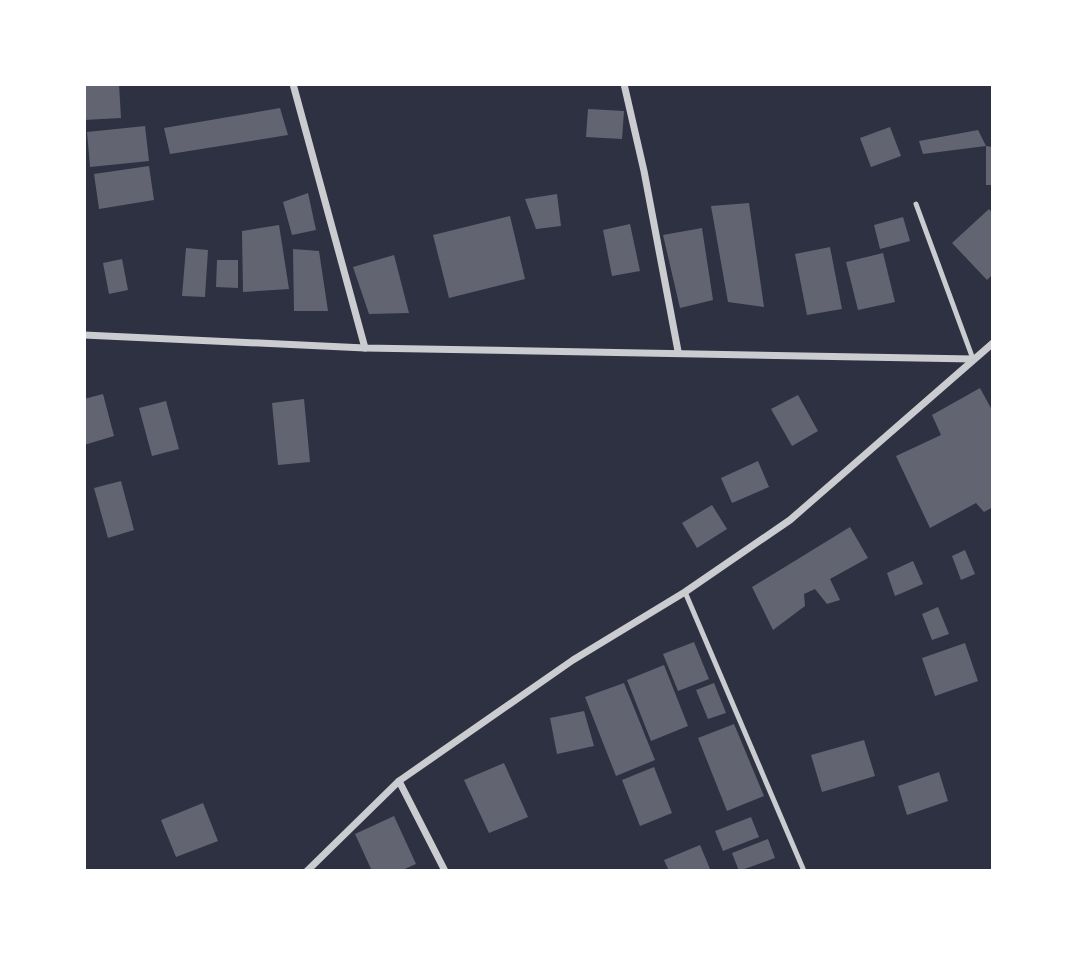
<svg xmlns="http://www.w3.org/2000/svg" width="1077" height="955" viewBox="0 0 1077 955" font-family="Helvetica,sans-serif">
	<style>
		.building { fill: #626471 }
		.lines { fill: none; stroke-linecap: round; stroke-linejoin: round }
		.service { stroke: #caccd0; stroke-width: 5 }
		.minor { stroke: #caccd0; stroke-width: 7 }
	</style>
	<rect width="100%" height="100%" fill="#2d3142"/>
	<!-- building -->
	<g class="building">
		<polygon points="84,84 119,84 121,118 84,120"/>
		<polygon points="280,108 288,135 170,154 164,128"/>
		<polygon points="588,109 624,111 622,139 586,137"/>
		<polygon points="145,126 149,161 90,167 87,132"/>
		<polygon points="890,127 901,156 871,167 860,138"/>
		<polygon points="978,130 986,146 923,154 919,141"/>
		<polygon points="986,146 993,147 993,185 986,185"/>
		<polygon points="149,166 154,200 99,209 94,174"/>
		<polygon points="308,193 316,230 292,235 283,202"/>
		<polygon points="557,194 561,226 536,229 525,199"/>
		<polygon points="749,203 764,307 728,302 711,206"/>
		<polygon points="989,209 993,214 993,274 987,280 952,243"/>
		<polygon points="510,216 525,279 449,298 433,235"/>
		<polygon points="903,217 910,241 880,249 874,225"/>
		<polygon points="630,224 640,271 612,276 603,230"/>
		<polygon points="279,225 289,289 243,292 242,231"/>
		<polygon points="702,228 713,300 680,308 663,235"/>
		<polygon points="830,247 842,309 807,315 795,254"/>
		<polygon points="186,248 208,250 205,297 182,296"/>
		<polygon points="293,249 319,251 328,311 294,311"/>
		<polygon points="883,253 895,302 858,310 846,262"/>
		<polygon points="394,255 409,313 369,314 353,267"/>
		<polygon points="122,259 128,290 109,294 103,263"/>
		<polygon points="217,260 238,260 238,288 216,287"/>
		<polygon points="980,388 993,412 993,507 984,512 976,503 930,528 896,456 941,435 932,415"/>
		<polygon points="103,394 114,436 84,445 84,399"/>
		<polygon points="798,395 818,431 792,446 771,409"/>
		<polygon points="304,399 310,462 278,465 272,403"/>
		<polygon points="166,401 179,449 152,456 139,408"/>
		<polygon points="758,461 769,487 732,503 721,478"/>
		<polygon points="121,481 134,530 108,538 94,488"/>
		<polygon points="712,505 727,529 697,548 682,523"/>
		<polygon points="850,527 868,558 830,579 840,600 827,604 815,589 804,594 805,606 773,630 752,587"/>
		<polygon points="965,550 975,574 961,580 952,556"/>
		<polygon points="913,561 923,584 895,596 887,573"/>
		<polygon points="938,607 949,634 932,640 922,614"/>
		<polygon points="694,642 709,679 678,691 663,654"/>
		<polygon points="965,643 978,681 935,696 922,658"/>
		<polygon points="664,665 688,726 651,741 627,680"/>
		<polygon points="624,683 655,760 616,776 585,697"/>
		<polygon points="714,683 726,713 708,719 696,690"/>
		<polygon points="584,711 594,746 557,754 550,718"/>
		<polygon points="734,724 764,796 727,811 698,738"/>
		<polygon points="864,740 875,776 822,792 811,755"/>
		<polygon points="504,763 528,817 489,833 464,780"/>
		<polygon points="654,767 672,813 640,826 622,780"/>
		<polygon points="939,772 948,801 907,815 898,786"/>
		<polygon points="203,803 218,841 176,857 161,820"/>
		<polygon points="394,816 416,864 400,871 372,871 355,834"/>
		<polygon points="751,817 759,837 723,851 715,831"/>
		<polygon points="768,839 775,858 739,871 732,853"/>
		<polygon points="700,845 710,869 669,871 664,860"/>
	</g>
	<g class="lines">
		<!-- service -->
		<g class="service">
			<polyline points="916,204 973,359"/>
			<polyline points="685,592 804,871"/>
		</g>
		<!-- minor -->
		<g class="minor">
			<polyline points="293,84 365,348"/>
			<polyline points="624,84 644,171 678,351"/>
			<polyline points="84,335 365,348 973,359"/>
			<polyline points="399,781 445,871"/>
			<polyline points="307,871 399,781 573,660 685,592 790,520 993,343"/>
		</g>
	</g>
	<!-- border -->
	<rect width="1077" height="955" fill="none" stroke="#ffffff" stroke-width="172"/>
</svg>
